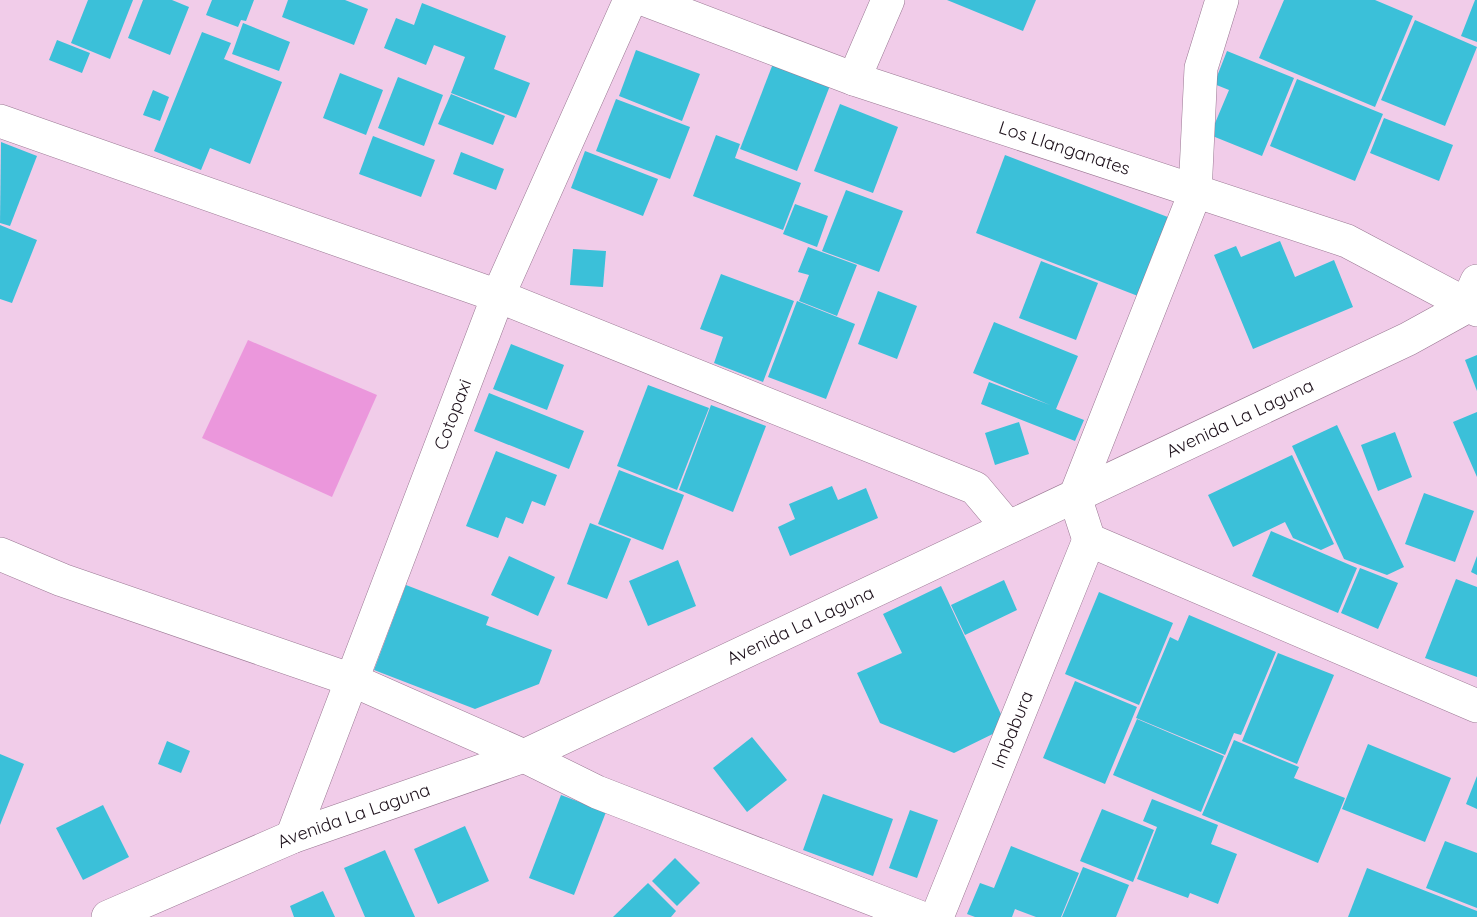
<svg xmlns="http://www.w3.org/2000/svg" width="1477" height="917" viewBox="0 0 1477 917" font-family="Quicksand,sans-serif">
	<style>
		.green { fill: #eb97dc }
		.building { fill: #3bc0d9 }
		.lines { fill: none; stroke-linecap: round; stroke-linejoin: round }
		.street-casing { stroke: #9a7893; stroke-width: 34 }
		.secondary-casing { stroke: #9a7893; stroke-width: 34 }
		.street { stroke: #fff; stroke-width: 33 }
		.secondary { stroke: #fff; stroke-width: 33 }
		.labels { text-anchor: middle; stroke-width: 4.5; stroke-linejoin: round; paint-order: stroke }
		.street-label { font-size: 18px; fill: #1c101a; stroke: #fff7fd }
	</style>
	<rect width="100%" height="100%" fill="#f1cce9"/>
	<!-- green -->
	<polygon class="green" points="248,340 377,395 332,497 202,438"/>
	<!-- building -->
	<g class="building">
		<polygon points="88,0 133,0 110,59 71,43"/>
		<polygon points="143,0 172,0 189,7 170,55 128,38"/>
		<polygon points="212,0 254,0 246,21 241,20 238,27 206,15"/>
		<polygon points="288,0 345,0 368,9 354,45 282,17"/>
		<polygon points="947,0 1036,0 1023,31"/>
		<polygon points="1284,0 1375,0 1413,16 1375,107 1259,58"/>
		<polygon points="1475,0 1477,0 1477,42 1461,36"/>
		<polygon points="422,3 506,36 494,69 530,83 516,118 451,93 465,57 434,45 426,65 384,48 396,18 414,25"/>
		<polygon points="1415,20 1477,47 1445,126 1381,100"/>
		<polygon points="243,23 290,42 279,71 232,54"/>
		<polygon points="202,32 231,43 224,59 282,82 250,164 210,148 201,170 154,151"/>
		<polygon points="57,40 90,53 82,73 49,60"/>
		<polygon points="636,50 700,74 682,121 619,96"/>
		<polygon points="1227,51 1294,78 1262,156 1210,135 1229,90 1214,84"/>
		<polygon points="774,61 831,83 797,171 740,149"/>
		<polygon points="340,73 383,90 366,135 323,118"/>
		<polygon points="398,77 443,95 424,146 378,128"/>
		<polygon points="1297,79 1383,114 1355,181 1270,146"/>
		<polygon points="153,90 169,97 160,121 143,115"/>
		<polygon points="451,94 505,116 493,145 438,124"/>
		<polygon points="616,99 690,127 670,179 596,151"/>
		<polygon points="840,104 898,127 873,193 814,171"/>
		<polygon points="1384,118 1453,145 1439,181 1370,153"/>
		<polygon points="716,135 740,144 735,158 801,183 783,230 693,196"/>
		<polygon points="373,136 435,160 421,197 359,174"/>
		<polygon points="1,142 37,156 10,226 0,223"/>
		<polygon points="585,151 658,179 643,216 571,188"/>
		<polygon points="461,152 504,169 496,190 453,174"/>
		<polygon points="1005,155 1173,219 1143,298 976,233"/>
		<polygon points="846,190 903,211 879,272 822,251"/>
		<polygon points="795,204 828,216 817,247 783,234"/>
		<polygon points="0,225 37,240 12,303 0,299"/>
		<polygon points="1280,241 1295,277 1334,260 1353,307 1253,349 1214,255 1236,246 1241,257"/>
		<polygon points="808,247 857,265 837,316 799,301 809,275 798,272"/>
		<polygon points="573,249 606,251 603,287 570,285"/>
		<polygon points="1041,261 1098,283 1076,340 1019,318"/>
		<polygon points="721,274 794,301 763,382 714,363 723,337 700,329"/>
		<polygon points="878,291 917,306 897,359 858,344"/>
		<polygon points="797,301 855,324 826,399 768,377"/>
		<polygon points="994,322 1078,356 1056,409 1084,420 1075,441 981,404 989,382 1050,405 973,373"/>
		<polygon points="511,344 564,365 547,410 493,389"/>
		<polygon points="1477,355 1477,391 1465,360"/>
		<polygon points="648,385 709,408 677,490 617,466"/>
		<polygon points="489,393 584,431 569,469 474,431"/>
		<polygon points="711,405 766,426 733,512 679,490"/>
		<polygon points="1477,412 1477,477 1453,422"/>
		<polygon points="1019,422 1029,454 995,465 985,433"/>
		<polygon points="1337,425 1404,567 1387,575 1344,559 1292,446"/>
		<polygon points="1395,432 1412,477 1378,491 1361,445"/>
		<polygon points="496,451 557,475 545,506 532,501 523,524 506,517 498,538 466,526"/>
		<polygon points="1292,455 1334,544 1321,550 1293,538 1285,522 1233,547 1208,495"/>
		<polygon points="619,470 684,495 663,550 598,524"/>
		<polygon points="832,486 838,500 866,488 878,518 790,556 778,527 795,519 789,504"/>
		<polygon points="1424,493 1474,511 1455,562 1405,544"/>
		<polygon points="590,523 631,539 607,599 567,584"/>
		<polygon points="1271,531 1357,568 1338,613 1252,576"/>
		<polygon points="509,556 555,577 538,616 491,595"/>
		<polygon points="1477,556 1477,575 1471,572"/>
		<polygon points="678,560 696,606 648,626 629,581"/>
		<polygon points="1360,568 1398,583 1378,629 1341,613"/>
		<polygon points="1456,579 1477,587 1477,677 1425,658"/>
		<polygon points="1004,580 1017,610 965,635 951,605"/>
		<polygon points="406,585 489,617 486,625 552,650 539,684 475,709 374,670"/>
		<polygon points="941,586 1007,727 954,753 880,723 857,673 902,653 883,614"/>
		<polygon points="1099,592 1173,623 1139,705 1065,674"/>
		<polygon points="1189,615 1276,652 1241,735 1234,733 1225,755 1136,718 1170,637 1178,641"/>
		<polygon points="1278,653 1334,675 1297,764 1242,741"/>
		<polygon points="1075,681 1137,707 1105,784 1043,758"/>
		<polygon points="1137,719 1224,756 1201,812 1113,775"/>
		<polygon points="752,737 787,780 747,812 713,768"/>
		<polygon points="1234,740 1299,767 1294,778 1345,798 1318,863 1202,815"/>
		<polygon points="167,741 190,751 181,773 158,764"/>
		<polygon points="1368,744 1451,778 1425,842 1342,809"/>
		<polygon points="0,754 24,764 0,825"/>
		<polygon points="1477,776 1477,809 1466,804"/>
		<polygon points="823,794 893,819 873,876 803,850"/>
		<polygon points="561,795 606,812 574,895 529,878"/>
		<polygon points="1152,799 1218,825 1211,844 1237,854 1218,904 1190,893 1188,898 1137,879 1157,827 1143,821"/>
		<polygon points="103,805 129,857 83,880 56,828"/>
		<polygon points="1102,809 1154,830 1133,882 1080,861"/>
		<polygon points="910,810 938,820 917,878 889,868"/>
		<polygon points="465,826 489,881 438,904 414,849"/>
		<polygon points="1445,841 1477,853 1477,908 1426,888"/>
		<polygon points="1011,846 1079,873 1061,917 1036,917 1015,909 1012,917 975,917 967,914 980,883 994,888"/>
		<polygon points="385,850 415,917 365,917 344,868"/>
		<polygon points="675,858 700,883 677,906 652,881"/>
		<polygon points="1083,867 1129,885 1116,917 1062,917"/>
		<polygon points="1367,868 1477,911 1477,917 1348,917"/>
		<polygon points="648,883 676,911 671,917 613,917"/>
		<polygon points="323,891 335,917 294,917 290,906"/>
	</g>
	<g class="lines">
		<defs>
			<g id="street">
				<path id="s1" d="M646,0L854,79L1347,241L1477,310"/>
				<polyline points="1222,0 1201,68 1195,193 1075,497 1089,540 1477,706"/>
				<polyline points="854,79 888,0"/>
				<polyline points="0,121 498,296 975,488 1007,526"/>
				<polyline points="1466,306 1477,281"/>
				<polyline points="0,554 62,580 352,680 524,756 597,792 919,917"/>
				<path id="s2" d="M292,837L498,296L630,0"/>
				<path id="s3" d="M937,917L1089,540"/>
			</g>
			<g id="secondary">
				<path id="s4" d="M108,917L292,837L524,756L1408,339L1477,301"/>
			</g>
		</defs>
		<!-- street casing -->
		<use href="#street" class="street-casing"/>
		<!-- secondary casing -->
		<use href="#secondary" class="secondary-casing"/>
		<!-- street -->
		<use href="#street" class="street"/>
		<!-- secondary -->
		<use href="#secondary" class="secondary"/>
	</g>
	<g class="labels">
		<!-- street labels -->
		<g class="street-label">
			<text dy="6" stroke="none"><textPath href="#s1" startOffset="444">Los Llanganates</textPath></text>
			<text dy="6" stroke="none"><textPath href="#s2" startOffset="452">Cotopaxi</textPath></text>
			<text dy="6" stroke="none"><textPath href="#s4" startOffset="1238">Avenida La Laguna</textPath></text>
			<text dy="6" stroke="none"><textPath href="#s4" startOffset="752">Avenida La Laguna</textPath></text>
			<text dy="6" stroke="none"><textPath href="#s3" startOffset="202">Imbabura</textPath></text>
			<text dy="6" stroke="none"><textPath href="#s4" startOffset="266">Avenida La Laguna</textPath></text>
		</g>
	</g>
</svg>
